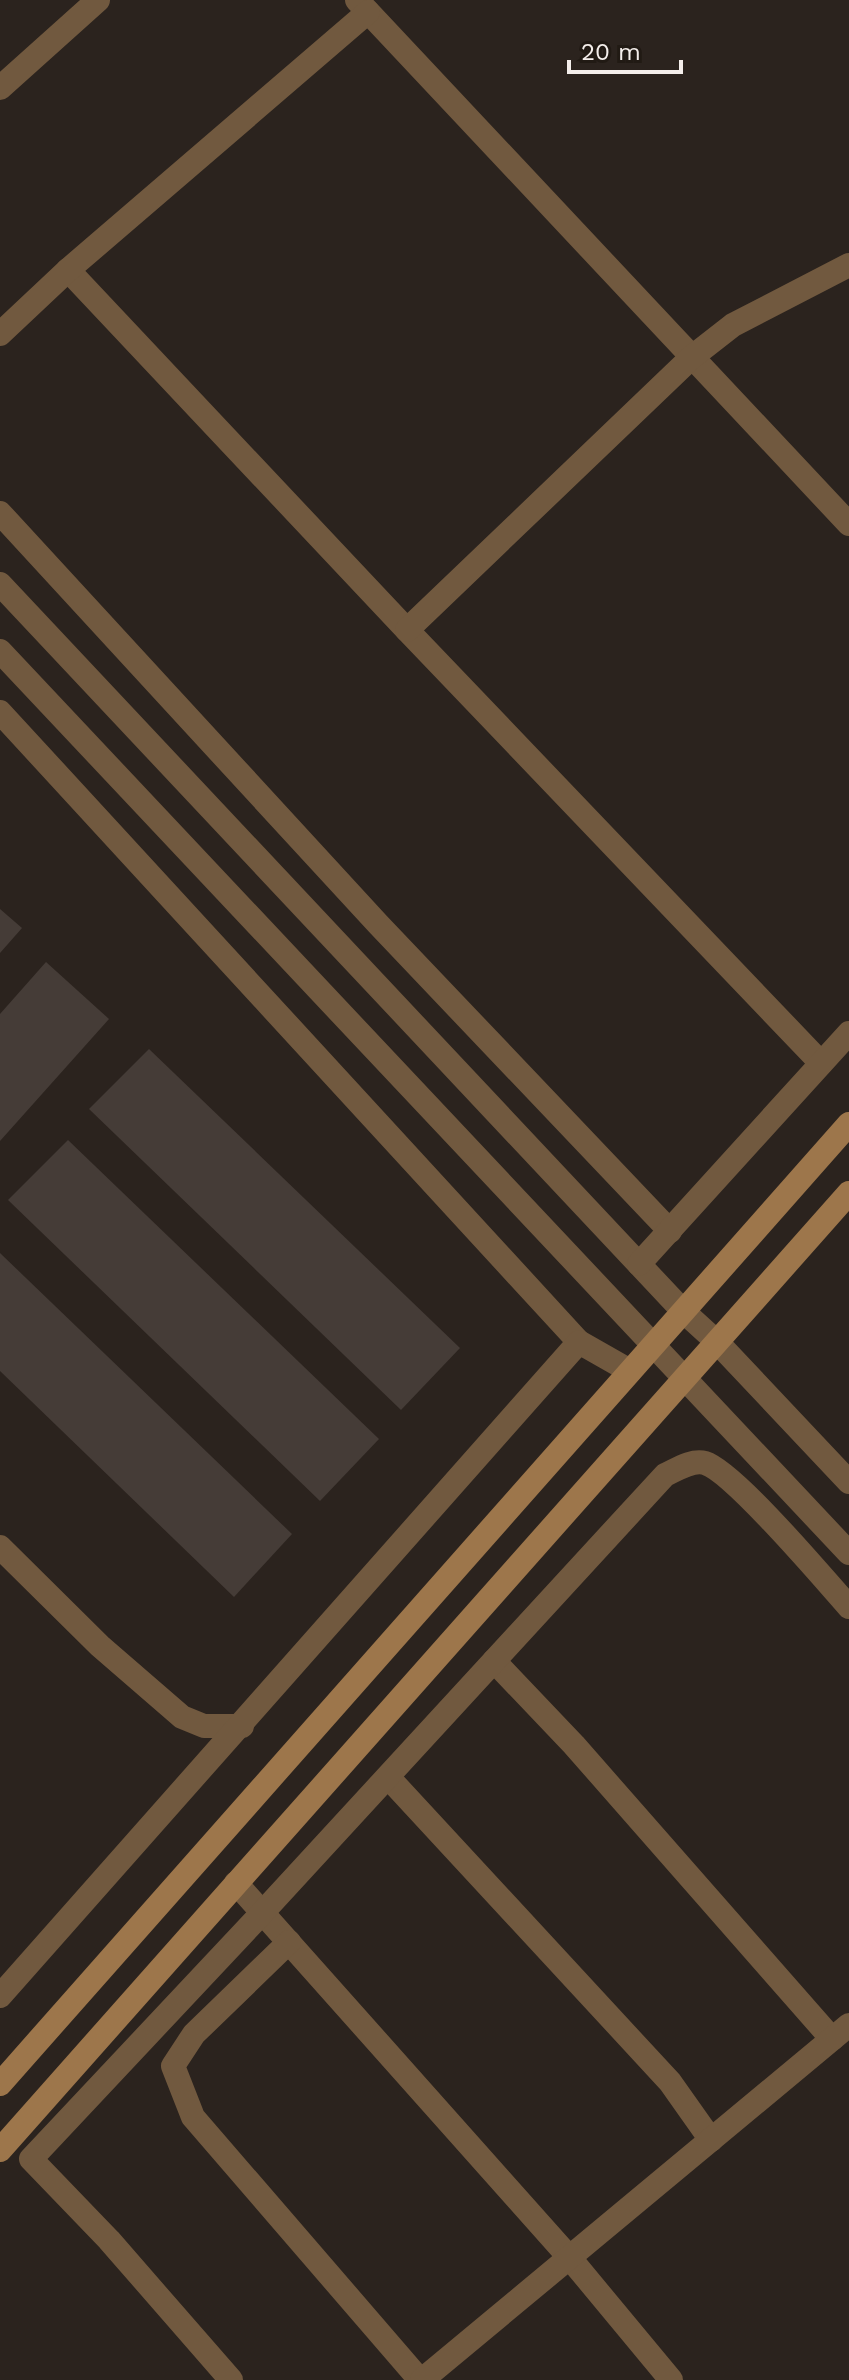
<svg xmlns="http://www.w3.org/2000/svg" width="849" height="2380" viewBox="0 0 849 2380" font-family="'Work Sans',sans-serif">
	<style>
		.building { fill: #453c37 }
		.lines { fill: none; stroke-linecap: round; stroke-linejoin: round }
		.street { stroke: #71593f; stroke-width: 24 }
		.secondary { stroke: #9d764b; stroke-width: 24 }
	</style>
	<rect width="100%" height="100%" fill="#2b231e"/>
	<!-- building -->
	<g class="building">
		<polygon points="0,909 22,928 0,953"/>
		<polygon points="46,962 109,1019 0,1141 0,1014"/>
		<polygon points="149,1049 460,1348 401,1410 89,1109"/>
		<polygon points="68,1140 379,1439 320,1501 8,1200"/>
		<polygon points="0,1253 292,1534 234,1597 0,1371"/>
	</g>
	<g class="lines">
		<!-- street -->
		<g class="street">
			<polyline points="357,0 849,524"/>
			<polyline points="0,88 98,0"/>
			<polyline points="68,270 407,630 821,1063"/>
			<polyline points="0,334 68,270 368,12"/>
			<polyline points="0,513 378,924 670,1231"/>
			<polyline points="0,584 683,1311 717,1342 849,1482"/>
			<polyline points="407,630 692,357 733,325 849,265"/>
			<polyline points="0,651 849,1553"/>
			<polyline points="0,712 579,1342"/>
			<polyline points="639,1264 849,1033"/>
			<polyline points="0,1547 100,1646 182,1717 204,1726 242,1726"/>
			<polyline points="494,1661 574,1745 832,2039"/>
			<polyline points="388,1777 670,2082 711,2140"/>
			<polyline points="236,1883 569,2257 671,2380"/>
			<polyline points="289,1942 194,2034 173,2066 193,2117 420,2380"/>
			<polyline points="0,1996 579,1342 630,1371"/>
			<path d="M231,2380L109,2240L31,2159L263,1912L665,1475C676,1470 692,1459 705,1463C734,1472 824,1579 849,1607"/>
			<polyline points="422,2380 849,2025"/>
		</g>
		<!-- secondary -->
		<g class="secondary">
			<polyline points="0,2084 849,1124"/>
			<polyline points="0,2150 849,1193"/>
		</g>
	</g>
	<!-- scale -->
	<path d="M569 60v12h112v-12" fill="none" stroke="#f4eeeb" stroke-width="4"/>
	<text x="581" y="60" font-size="24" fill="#f4eeeb" stroke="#211a14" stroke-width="6" paint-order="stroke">20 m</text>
</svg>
